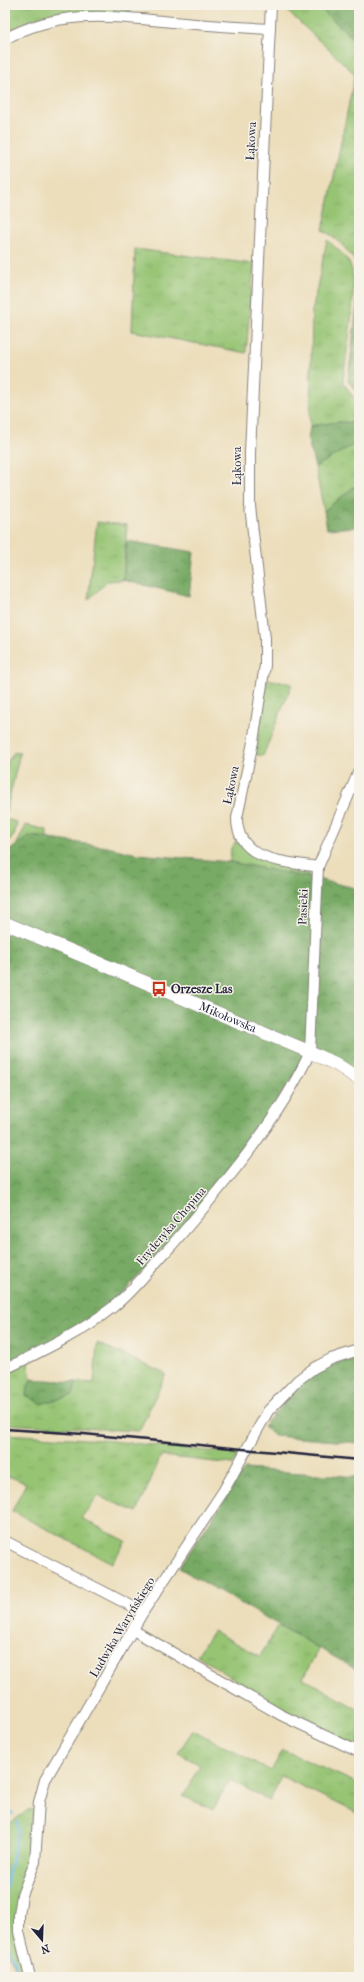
<svg xmlns="http://www.w3.org/2000/svg" width="364" height="1982" viewBox="0 0 364 1982" font-family="'IM FELL French Canon',serif">
	<style>
		.grass { fill: url(#grass-tufts); stroke: #5c7357 }
		.forest { fill: url(#forest-crowns); stroke: #4d6650 }
		.lines { fill: none; stroke-linecap: round; stroke-linejoin: round }
		.stream { stroke: #6fb8e7; stroke-width: 2.5 }
		.minor-casing { stroke: #87807b; stroke-width: 12 }
		.major-casing { stroke: #87807b; stroke-width: 14 }
		.minor { stroke: #fff; stroke-width: 10 }
		.major { stroke: #fff; stroke-width: 13 }
		.rail { stroke: #22223b; stroke-width: 2.5 }
		.labels { text-anchor: middle; stroke-width: 3; stroke-linejoin: round; paint-order: stroke }
		.street-label { font-size: 12px; fill: #22223b; stroke: #f7f3e8 }
		.poi-label { font-size: 12px; font-weight: bold; fill: #22223b; stroke: #f7f3e8; text-anchor: start }
	</style>
	<defs>
		<pattern id="grass-tufts" width="24" height="20" patternUnits="userSpaceOnUse"><rect width="24" height="20" fill="#96c473"/><path d="M3 7l-1-3M5 7V3M7 7l1-3M15 17l-1-3M17 17v-4M19 17l1-3" fill="none" stroke="#81a864"/></pattern>
		<pattern id="forest-crowns" width="20" height="18" patternUnits="userSpaceOnUse"><rect width="20" height="18" fill="#78aa65"/><path d="M2 6a3 3 0 1 1 6 0M12 15a3 3 0 1 1 6 0" fill="none" stroke="#628a54"/></pattern>
	</defs>
	<rect width="100%" height="100%" fill="#f7f3e8"/>
	<filter id="ink" filterUnits="userSpaceOnUse"><feTurbulence type="fractalNoise" baseFrequency=".025" numOctaves="2"/><feDisplacementMap in="SourceGraphic" scale="8" xChannelSelector="R" yChannelSelector="G"/><feConvolveMatrix kernelMatrix="1 2 1 2 8 2 1 2 1" color-interpolation-filters="sRGB"/></filter>
	<filter id="wash" filterUnits="userSpaceOnUse"><feTurbulence type="fractalNoise" baseFrequency=".012" numOctaves="4" result="noise"/><feDisplacementMap in="SourceGraphic" scale="16" xChannelSelector="R" yChannelSelector="G"/><feGaussianBlur stdDeviation="0.9" result="paint"/><feColorMatrix in="noise" values="0 0 0 0 0 0 0 0 0 0 0 0 0 0 0 0 0 1.4 0 .05"/><feComposite in="paint" operator="in"/></filter>
	<g filter="url(#wash)">
		<rect width="100%" height="100%" fill="#ecdebb"/>
		<!-- grass -->
		<g class="grass">
			<polygon points="5,5 115,5 113,11 35,19 5,32"/>
			<path d="M281,5H317L359,43V268C350,252 339,240 323,230L355,74Z"/>
			<path d="M327,240C335,247 347,256 351,267C359,287 345,358 343,382L354,398L359,399V423L338,422L310,426L312,311Z"/>
			<polygon points="135,249 254,264 246,353 132,331"/>
			<polygon points="359,441 359,483 324,511 315,467"/>
			<polygon points="97,522 127,525 123,580 108,581 88,600"/>
			<polygon points="267,679 292,684 263,756 255,754"/>
			<polygon points="14,752 20,753 5,816 5,766"/>
			<polygon points="5,819 17,822 14,836 5,843"/>
			<polygon points="26,825 47,830 47,838 29,836 16,846"/>
			<path d="M236,841L240,843C250,863 284,863 304,868L311,878L230,862L231,848Z"/>
			<polygon points="97,1343 166,1374 139,1431 5,1424 5,1380 27,1355 31,1379 26,1395 73,1395 76,1382 94,1383"/>
			<polygon points="5,1434 103,1440 239,1454 233,1464 161,1456 137,1512 98,1496 81,1518 126,1541 112,1563 12,1511 26,1483 5,1475"/>
			<polygon points="279,1625 319,1648 303,1678 359,1710 359,1748 283,1711 197,1655 213,1631 260,1656"/>
			<polygon points="193,1730 271,1771 283,1750 359,1784 359,1814 281,1776 270,1801 230,1780 213,1810 183,1796 200,1765 178,1753"/>
			<polygon points="35,1809 30,1866 16,1935 19,1959 26,1977 18,1977 5,1945 5,1827 28,1810"/>
		</g>
		<!-- forest -->
		<g class="forest">
			<polygon points="115,5 132,5 131,13 113,11"/>
			<polygon points="317,5 359,5 359,43 357,42"/>
			<polygon points="359,288 359,394 348,381"/>
			<polygon points="338,422 359,423 359,441 315,467 308,440 310,426"/>
			<polygon points="359,483 359,527 327,529 324,511"/>
			<polygon points="127,541 194,552 189,596 123,580"/>
			<polygon points="29,836 107,847 137,854 230,862 317,879 359,889 359,1072 308,1042 294,1076 228,1172 143,1272 99,1315 27,1355 5,1380 5,854"/>
			<polygon points="359,1354 359,1443 275,1436 263,1426 310,1374"/>
			<polygon points="31,1379 76,1382 73,1395 41,1404 26,1395"/>
			<polygon points="245,1469 359,1477 359,1671 179,1568"/>
		</g>
		<g class="lines">
			<!-- stream -->
			<g class="stream">
				<polyline points="5,1808 13,1814"/>
				<polyline points="17,1822 18,1832 5,1890 7,1945 20,1977"/>
			</g>
		</g>
	</g>
	<g filter="url(#ink)">
		<g class="lines">
			<defs>
				<g id="minor">
					<path d="M271,5L250,452V506L265,638V665L253,742L237,818C237,862 285,861 318,867"/>
					<path d="M5,39C65,6 120,18 184,23C213,26 241,27 270,29"/>
					<path d="M5,1369C42,1351 80,1333 113,1307C134,1290 152,1266 171,1246C221,1188 278,1122 310,1052L318,867L359,771"/>
					<polyline points="5,1541 143,1612"/>
					<polyline points="133,1630 281,1715 359,1752"/>
					<polyline points="30,1977 19,1932 19,1915 22,1895 35,1862 39,1802 45,1780 143,1612 224,1490 268,1411 298,1380 314,1368 331,1359 359,1350"/>
				</g>
				<g id="major">
					<path id="s1" d="M5,923L310,1052L336,1064L359,1079"/>
				</g>
			</defs>
			<!-- minor casing -->
			<use href="#minor" class="minor-casing"/>
			<!-- major casing -->
			<use href="#major" class="major-casing"/>
			<!-- minor -->
			<use href="#minor" class="minor"/>
			<!-- major -->
			<use href="#major" class="major"/>
			<!-- rail -->
			<polyline class="rail" points="5,1429 84,1434 359,1460"/>
		</g>
	</g>
	<!-- icons -->
	<defs>
		<symbol id="bus-bare" viewBox="-9 -9 18 18"><path d="M-5-6H5V4H4V6H2V4H-2V6H-4V4H-5ZM-3.5-4V0h7V-4ZM-3.5 1.2v1.5H-2V1.2ZM2 1.2v1.5H3.5V1.2Z" fill="#c8321e" stroke="#f7f3e8" stroke-width="2.5" paint-order="stroke"/></symbol>
	</defs>
	<g fill-rule="evenodd">
		<use href="#bus-bare" x="148" y="978" width="22" height="22"/>
	</g>
	<g class="labels">
		<!-- street labels -->
		<g class="street-label">
			<text transform="translate(251 141) rotate(-87)" y="4">Łąkowa</text>
			<text transform="translate(237 466) rotate(-90)" y="4">Łąkowa</text>
			<text transform="translate(231 785) rotate(-78)" y="4">Łąkowa</text>
			<text transform="translate(303 907) rotate(-88)" y="4">Pasieki</text>
			<text dy="4" stroke="none"><textPath href="#s1" startOffset="242">Mikołowska</textPath></text>
			<text transform="translate(171 1226) rotate(-49)" y="4">Fryderyka Chopina</text>
			<text transform="translate(122 1627) rotate(-59)" y="4">Ludwika Waryńskiego</text>
		</g>
		<!-- poi labels -->
		<g class="poi-label">
			<text x="171" y="993">Orzesze Las</text>
		</g>
	</g>
	<!-- margin -->
	<rect width="364" height="1982" fill="none" stroke="#f7f3e8" stroke-width="20"/>
	<!-- north arrow -->
	<g transform="translate(42 1940) rotate(161)" stroke="#f7f3e8" stroke-width="3" paint-order="stroke">
	<path d="M0-3L7 15L0 10L-7 15Z" fill="#22223b"/>
	<text y="-6" font-size="11" font-weight="bold" text-anchor="middle" fill="#22223b">N</text>
	</g>
</svg>
